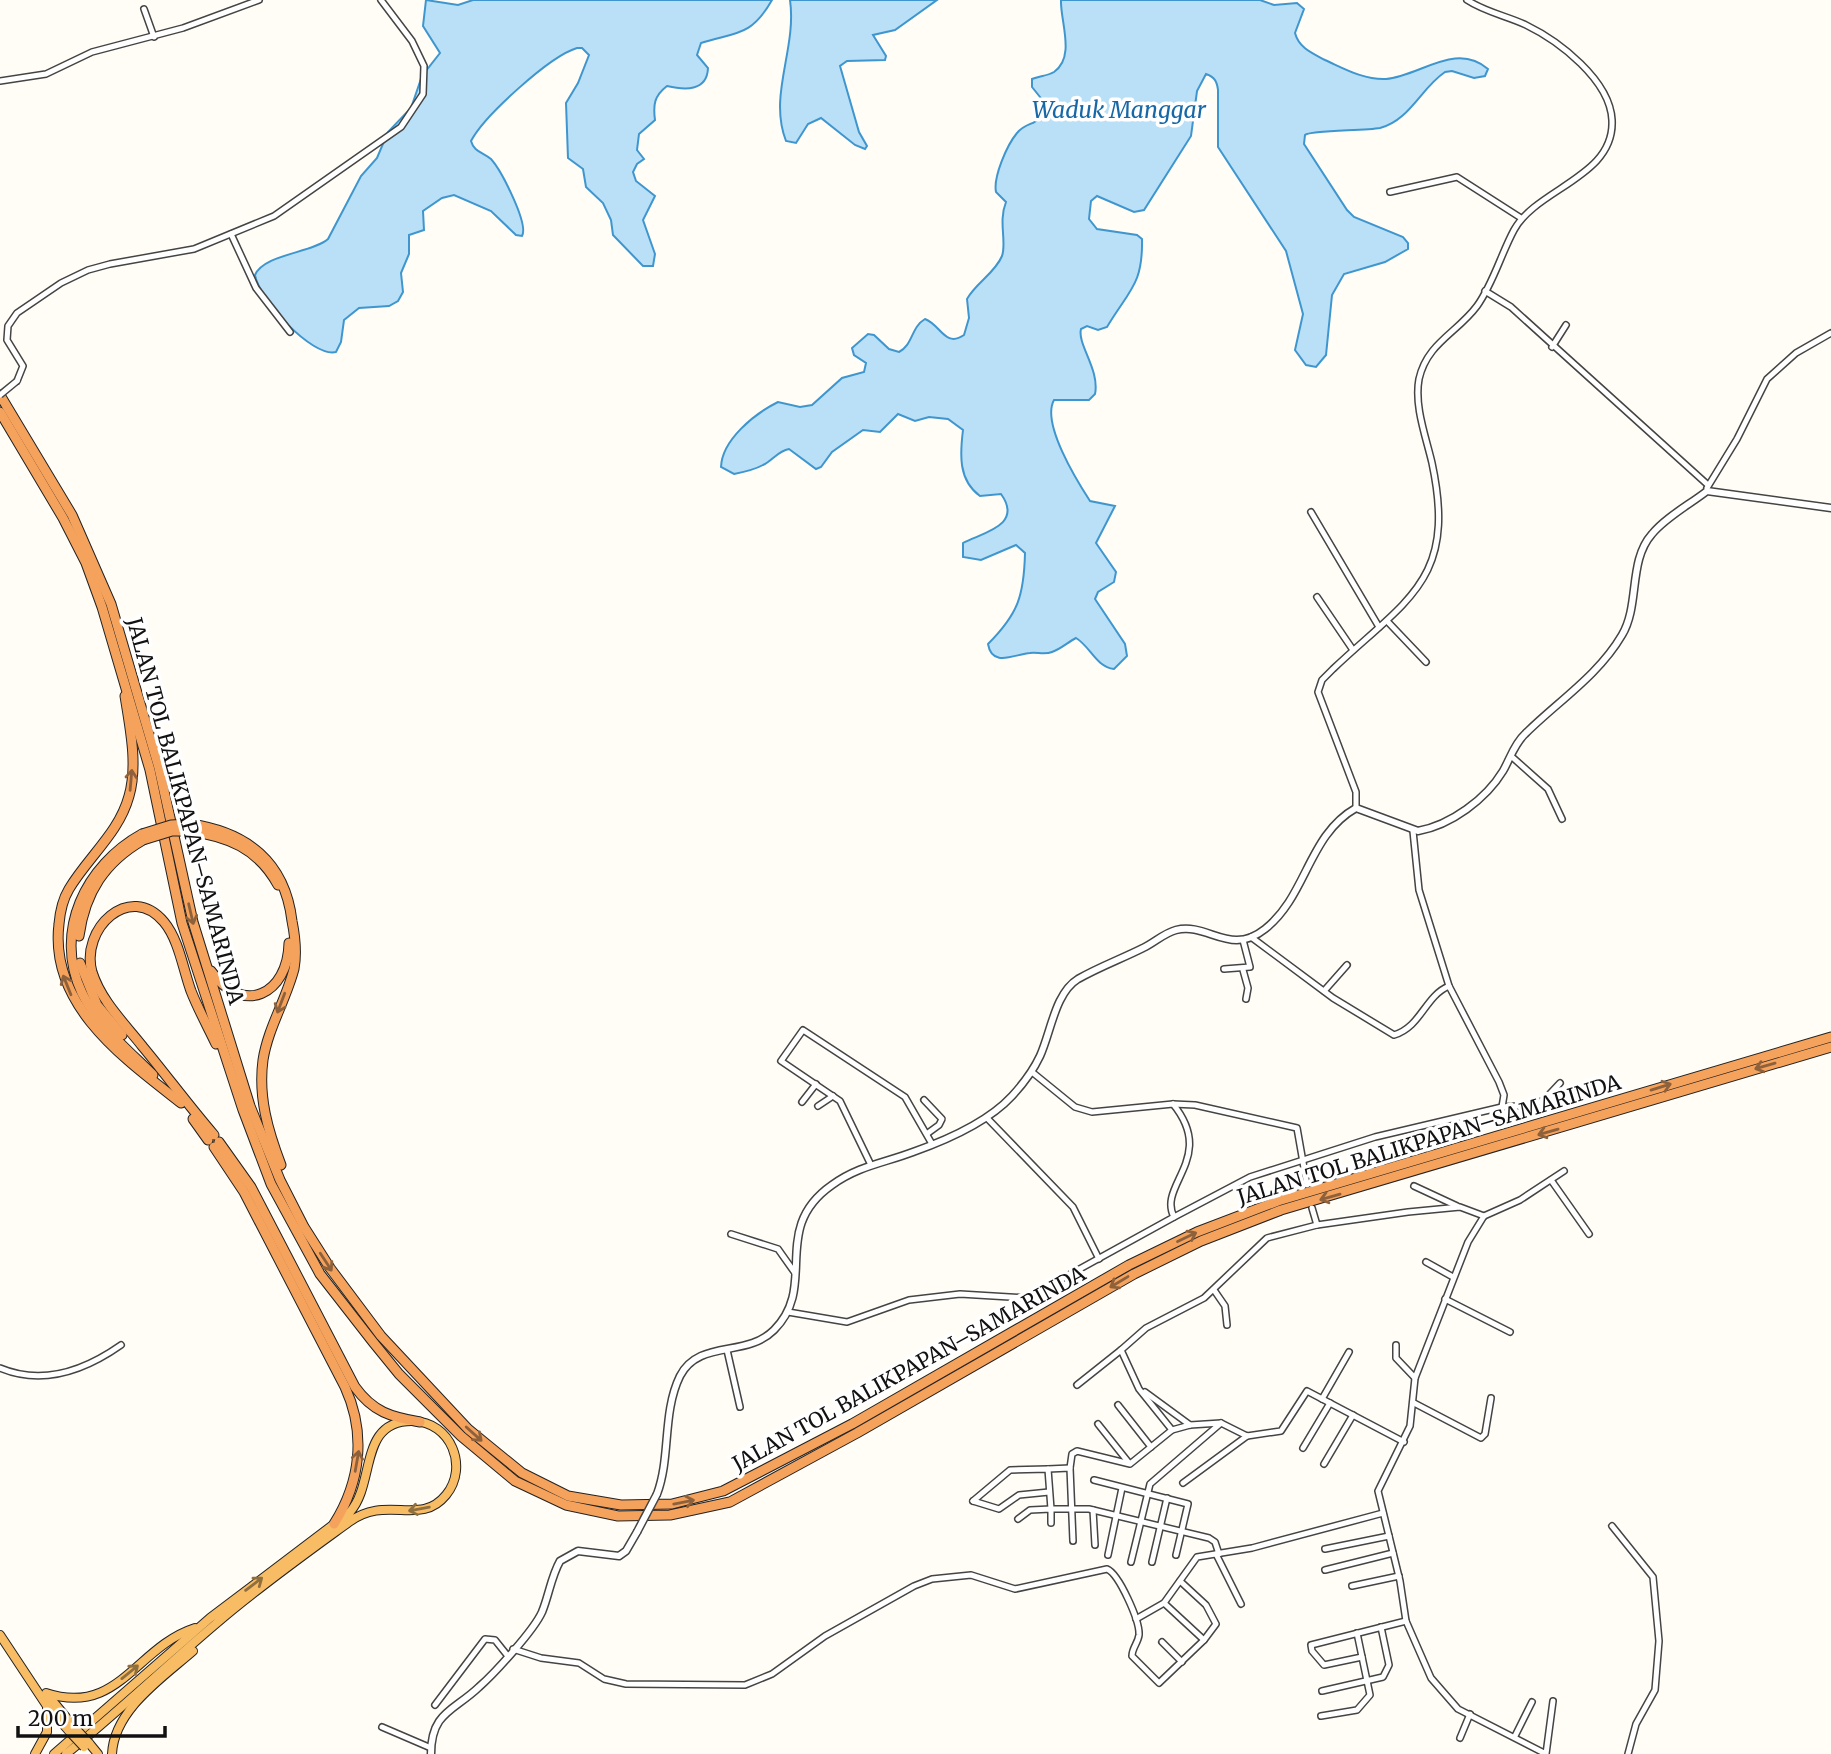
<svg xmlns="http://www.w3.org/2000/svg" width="1831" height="1754" viewBox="0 0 1831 1754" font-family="Merriweather,serif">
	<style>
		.water { fill: #b9e0f7; stroke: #3f96cf; stroke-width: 2 }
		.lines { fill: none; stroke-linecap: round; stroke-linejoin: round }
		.minor-casing { stroke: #444; stroke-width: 8 }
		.tertiary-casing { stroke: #444; stroke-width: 9 }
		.trunk-casing { stroke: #222; stroke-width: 10 }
		.motorway-casing { stroke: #222; stroke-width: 11 }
		.minor { stroke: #fff; stroke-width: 5 }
		.tertiary { stroke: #fff; stroke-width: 6 }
		.trunk { stroke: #f7bc64; stroke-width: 8 }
		.motorway { stroke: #f5a25d; stroke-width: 9 }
		.minor-bridge-casing { stroke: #444; stroke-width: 8; stroke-linecap: butt }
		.tertiary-bridge-casing { stroke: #444; stroke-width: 9; stroke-linecap: butt }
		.trunk-bridge-casing { stroke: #222; stroke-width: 10; stroke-linecap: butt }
		.motorway-bridge-casing { stroke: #222; stroke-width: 11; stroke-linecap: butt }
		.minor-bridge { stroke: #fff; stroke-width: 5 }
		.tertiary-bridge { stroke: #fff; stroke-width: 6 }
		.trunk-bridge { stroke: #f7bc64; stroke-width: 8 }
		.motorway-bridge { stroke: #f5a25d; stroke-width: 9 }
		.oneway { stroke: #8e613b }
		.oneway2 { stroke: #906f3f }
		.labels { text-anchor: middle; stroke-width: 7; stroke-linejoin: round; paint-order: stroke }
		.street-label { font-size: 21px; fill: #111; stroke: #fff }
		.water-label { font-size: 23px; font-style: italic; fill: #1768a6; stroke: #fff }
	</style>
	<rect width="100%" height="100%" fill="#fffdf5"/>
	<!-- water -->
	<g class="water">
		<path d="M426,0L458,5L473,0H772C751,37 736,32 701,43L697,55L708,68C707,92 684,90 667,86C654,96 653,105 655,120L639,134L637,150L644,159L637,164L633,172L636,181L655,196L643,220L655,254L653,266H643L613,235L611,220L603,203L586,187L583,169L568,158L566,103L578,83L589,55L582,48H577C550,56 484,116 471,141C474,152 483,152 491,159C501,170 529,224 522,236L516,235L491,211L454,195L442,198L423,211L424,230L409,235V254L401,273L403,292L398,301L389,306L359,308L344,320L341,342L336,352C312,358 258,298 255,275C264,254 312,253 328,239L361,176L377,158L388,132L411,108L422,76L440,53L423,26Z"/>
		<path d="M790,0H937L895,30L873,35L886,56L885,60L847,61L840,66L859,132L867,146L865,149L855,145L821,118L808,124L796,143L786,141C768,95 797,49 790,0Z"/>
		<path d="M1061,0H1260L1274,5L1297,3L1304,9L1295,33C1299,48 1312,53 1325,60C1345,69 1364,80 1386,79C1420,76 1456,41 1488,69L1485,76L1474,78L1452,71L1445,72C1421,88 1410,120 1380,128C1364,131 1311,130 1305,135L1304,144L1347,210L1354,217L1403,237L1408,243V249L1385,262L1344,274L1332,295L1326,355L1316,367L1306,365L1295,350L1303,314L1286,251L1218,147V90C1217,82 1215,77 1206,74L1197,91L1191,136L1144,210L1134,212L1097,196L1091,201L1089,219L1097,229L1137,235L1142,239C1143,285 1129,290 1107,327L1098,330L1087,326L1081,329C1077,344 1100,370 1095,394L1089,400H1054C1041,423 1077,481 1090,501L1115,506L1096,543L1116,572L1114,582L1098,592L1095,599L1125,644L1127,656L1114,669C1096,667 1090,646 1076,638C1068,642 1061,649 1052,652C1045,655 1037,652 1030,653C1015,654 992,668 988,644C1018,614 1024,596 1025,553L1016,545L981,560L963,557V543C981,533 1024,526 1001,494L980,496C958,480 960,454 963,430L948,419L929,417L915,421L898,414L880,432L863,430L832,452L821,467L816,469L789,449C778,451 773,460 763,465C754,470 744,472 734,474L721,467C722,440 754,414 778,402L800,407L812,405L842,378L864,372L866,363L854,355L852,348L868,334L874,335L889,349L899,352C913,345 911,327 925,319C941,325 945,348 964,335L969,318L967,299C976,283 995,273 1002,256C1007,242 998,222 1006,202L996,192C993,177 1007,145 1017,133C1030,118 1040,130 1044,102L1032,87V79C1039,76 1047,76 1054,72C1076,57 1060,21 1061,0Z"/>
	</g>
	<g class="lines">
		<defs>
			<g id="minor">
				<polyline points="144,9 154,37"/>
				<polyline points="0,81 46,74 92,52 183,28 259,0"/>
				<polyline points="1390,192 1457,177 1521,218"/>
				<polyline points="231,234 256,288 290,332"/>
				<polyline points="1485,291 1511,307 1708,485"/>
				<polyline points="1552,347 1566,325"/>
				<polyline points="17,381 23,366 7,340 8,326 17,313 61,283 88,270 110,264 194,249 274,216 401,127 423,94 424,66 412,41 381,0"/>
				<polyline points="1707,488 1737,439 1767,379 1796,353 1831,333"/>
				<polyline points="1311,512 1379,627"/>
				<polyline points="1317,597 1353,650"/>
				<polyline points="1387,621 1426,662"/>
				<polyline points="1511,756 1548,789 1562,819"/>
				<path d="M1356,808V792L1318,692L1322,680L1333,669C1408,598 1457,580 1432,463C1426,437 1414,406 1419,379C1427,343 1457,333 1477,306C1493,284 1501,254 1514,230C1537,188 1615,177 1612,120C1610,80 1559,41 1526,25C1507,16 1485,12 1467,0"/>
				<polyline points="1413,831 1419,890 1449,986 1499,1082 1504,1095 1502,1107"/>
				<path d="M1251,937L1333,998L1394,1035C1421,1027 1425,996 1449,986"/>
				<polyline points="1224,969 1250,967 1243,940"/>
				<polyline points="1243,970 1248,988 1246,999"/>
				<polyline points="1324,991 1347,965"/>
				<polyline points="1032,1072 1075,1107 1092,1112 1173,1104 1195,1105 1297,1128 1307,1185"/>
				<polyline points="924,1100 942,1119 939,1125 928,1133"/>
				<polyline points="802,1102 816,1084"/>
				<polyline points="818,1106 833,1096"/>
				<polyline points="987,1118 1073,1207 1099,1259"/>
				<polyline points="870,1163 840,1101 781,1061 803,1030 905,1097 932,1144"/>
				<polyline points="1551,1180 1589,1234"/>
				<polyline points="1414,1186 1457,1206"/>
				<polyline points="1312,1208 1317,1225"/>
				<polyline points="1174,1217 1250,1177 1375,1137 1502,1107 1533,1105 1544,1100 1560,1083"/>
				<polyline points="731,1234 778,1249 795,1273"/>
				<polyline points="1426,1262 1453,1277"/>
				<polyline points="1214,1290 1225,1306 1227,1325"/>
				<polyline points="1445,1299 1510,1332"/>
				<path d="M788,1312L847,1322L909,1300L960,1294L1027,1298L1174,1217C1157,1185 1217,1158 1173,1104"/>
				<polyline points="1396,1345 1396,1358 1415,1378"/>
				<polyline points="727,1350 740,1407"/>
				<path d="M0,1368C43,1386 84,1371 121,1345"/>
				<polyline points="1077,1385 1121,1350"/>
				<polyline points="1145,1392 1190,1425"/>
				<polyline points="1322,1399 1349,1352"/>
				<polyline points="1414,1403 1481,1438 1485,1434 1491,1398"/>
				<polyline points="1118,1405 1151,1447"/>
				<polyline points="1098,1424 1129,1463"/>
				<polyline points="1172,1430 1139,1389 1121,1350 1146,1328 1204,1298 1267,1238 1317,1225 1408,1212 1460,1207 1484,1216"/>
				<polyline points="1303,1448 1330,1403"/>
				<polyline points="1324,1464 1353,1415"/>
				<polyline points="1070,1468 1072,1454 1077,1451 1130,1464 1172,1430 1190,1425 1221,1423 1247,1436 1281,1431 1307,1391 1404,1442"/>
				<polyline points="1048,1469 1070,1468 1073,1541"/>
				<polyline points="1094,1480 1188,1504 1176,1555"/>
				<polyline points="1183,1483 1247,1436"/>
				<polyline points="973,1501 1010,1470 1048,1469 1051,1509 1089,1509 1209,1538 1215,1542 1219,1554"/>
				<polyline points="973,1501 999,1509 1019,1495 1049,1492"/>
				<polyline points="1093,1510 1095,1545"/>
				<polyline points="1018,1519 1030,1510 1051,1509 1051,1523"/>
				<polyline points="1612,1526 1653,1577 1659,1641 1655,1690 1636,1724 1628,1754"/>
				<polyline points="1325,1549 1389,1536"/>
				<polyline points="1216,1554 1241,1604"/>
				<polyline points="1108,1555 1122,1488"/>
				<polyline points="1131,1562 1150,1484 1221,1423"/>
				<polyline points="1152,1562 1167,1498"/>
				<polyline points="1325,1570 1393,1553"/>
				<polyline points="1352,1586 1399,1576"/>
				<polyline points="1164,1603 1204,1640"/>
				<polyline points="1136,1619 1164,1603 1197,1557 1252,1548 1383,1513"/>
				<polyline points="1162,1642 1182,1662"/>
				<path d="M513,1649L541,1658L579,1663L604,1679L626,1684L745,1685L772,1674L825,1636L914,1586L932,1579L971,1575L1015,1589L1107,1569C1119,1574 1140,1621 1139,1635C1138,1643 1132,1648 1132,1656L1159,1683L1204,1640L1216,1624L1206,1605L1180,1581"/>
				<polyline points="1362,1657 1324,1665 1312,1651 1311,1645 1406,1621"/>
				<polyline points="1322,1691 1383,1677 1389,1665 1381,1627"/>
				<polyline points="1553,1701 1546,1754 1458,1709 1431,1678 1406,1621 1400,1581 1378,1491 1410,1426 1415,1378 1468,1242 1484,1216 1520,1200 1564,1171"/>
				<polyline points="435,1705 485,1639 495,1640 507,1655"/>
				<polyline points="1321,1716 1357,1710 1370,1695 1357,1633"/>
				<polyline points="382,1727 431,1748"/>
				<polyline points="1515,1736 1532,1702"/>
				<polyline points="1460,1738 1470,1714"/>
			</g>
			<g id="tertiary">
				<path d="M657,1494C671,1457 662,1413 680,1376C699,1339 746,1358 774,1330C819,1285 769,1229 832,1185C858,1166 884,1163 913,1152C947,1140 987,1123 1012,1096C1023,1084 1033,1071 1040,1056C1051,1032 1055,993 1078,979C1099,967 1121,959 1143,948C1154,943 1164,933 1176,930C1208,922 1230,957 1265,929C1307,896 1308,835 1356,808L1418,831C1451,825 1486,799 1503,771C1510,759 1514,744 1525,734C1557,702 1598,676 1622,635C1640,605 1628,561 1652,534C1666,517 1689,505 1707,491L1831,508"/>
				<path d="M431,1754C431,1712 454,1711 479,1687C495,1673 534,1630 542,1612C549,1595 551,1577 560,1561L578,1551L619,1556L626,1551L637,1532"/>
			</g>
			<g id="trunk">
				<polyline points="0,1635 47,1706 69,1731"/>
				<path d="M46,1693C118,1717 136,1647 195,1628"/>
				<polyline points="47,1694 74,1727"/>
				<polyline points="89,1743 98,1754"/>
				<polyline points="35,1754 47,1732 47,1706"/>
				<path d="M54,1754L210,1618L350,1512C376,1483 358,1420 413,1421C451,1422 469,1467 446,1495C420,1527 387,1494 349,1522C305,1554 260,1586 218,1622C167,1665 118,1712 66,1754"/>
				<path d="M112,1754C114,1710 162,1678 193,1651"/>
			</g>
			<g id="motorway">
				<polyline points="0,395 72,515 111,604 159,768 193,922 250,1106 280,1180 304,1227 330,1268 381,1336 468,1429 522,1473 568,1496 621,1505 672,1504 723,1491 852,1424 1129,1265 1197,1232 1278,1201 1831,1037"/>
				<polyline points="0,412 63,518 86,563 102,607 150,770 182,923 243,1110 271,1184 320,1274 373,1342 399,1374 461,1436 515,1481 566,1505 618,1516 670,1515 730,1502 857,1433 1134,1274 1201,1241 1281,1210 1831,1047"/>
				<path d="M125,696C130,728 138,765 129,796C119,833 88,857 69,889C63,899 60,912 59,924C49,1006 125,1059 181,1103"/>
				<path d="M190,824C247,832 285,862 292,921C295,936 297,953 294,969C286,1000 268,1028 263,1060C258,1097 268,1131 281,1165"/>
				<path d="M188,831C227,836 258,848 278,885"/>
				<path d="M142,834C86,865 53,931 82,993C97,1025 128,1050 153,1075"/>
				<path d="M79,936C85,892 105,862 143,840"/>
				<polyline points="80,963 97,1005 122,1035"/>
				<path d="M211,971C243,1017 288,994 289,943"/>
				<polyline points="193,1119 208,1140"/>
				<path d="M214,1135C189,1106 167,1076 143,1047C125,1024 101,1001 92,972C80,929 130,881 164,922C179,940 183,969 191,991C198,1009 208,1027 216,1044"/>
				<path d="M219,1142L251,1187L355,1387C373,1412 391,1417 420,1422"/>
				<path d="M214,1147L244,1192L345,1387C366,1433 361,1481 334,1524"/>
			</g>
		</defs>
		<!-- minor casing -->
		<use href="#minor" class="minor-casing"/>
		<!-- tertiary casing -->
		<use href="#tertiary" class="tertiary-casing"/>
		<!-- trunk casing -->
		<use href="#trunk" class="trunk-casing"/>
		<!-- motorway casing -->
		<use href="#motorway" class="motorway-casing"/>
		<!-- minor -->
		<use href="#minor" class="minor"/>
		<!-- tertiary -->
		<use href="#tertiary" class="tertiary"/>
		<!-- trunk -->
		<use href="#trunk" class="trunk"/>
		<!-- motorway -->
		<use href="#motorway" class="motorway"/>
		<defs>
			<polyline id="minor-bridge" points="0,395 17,381"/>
			<polyline id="tertiary-bridge" points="637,1532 657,1494"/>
			<g id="trunk-bridge">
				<polyline points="74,1727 89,1743"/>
				<polyline points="69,1731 84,1747"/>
			</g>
			<g id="motorway-bridge">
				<polyline points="142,834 171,825 190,824"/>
				<polyline points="143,840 172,831 188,831"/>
			</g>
		</defs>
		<!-- minor-bridge casing -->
		<use href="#minor-bridge" class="minor-bridge-casing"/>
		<!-- tertiary-bridge casing -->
		<use href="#tertiary-bridge" class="tertiary-bridge-casing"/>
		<!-- trunk-bridge casing -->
		<use href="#trunk-bridge" class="trunk-bridge-casing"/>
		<!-- motorway-bridge casing -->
		<use href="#motorway-bridge" class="motorway-bridge-casing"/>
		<!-- minor-bridge -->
		<use href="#minor-bridge" class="minor-bridge"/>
		<!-- tertiary-bridge -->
		<use href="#tertiary-bridge" class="tertiary-bridge"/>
		<!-- trunk-bridge -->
		<use href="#trunk-bridge" class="trunk-bridge"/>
		<!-- motorway-bridge -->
		<use href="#motorway-bridge" class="motorway-bridge"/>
	</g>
	<!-- one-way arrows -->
	<defs><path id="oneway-shaft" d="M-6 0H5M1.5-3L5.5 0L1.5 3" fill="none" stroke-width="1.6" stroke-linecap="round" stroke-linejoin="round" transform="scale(1.75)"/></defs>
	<g class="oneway">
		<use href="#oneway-shaft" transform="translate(131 780) rotate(-85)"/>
		<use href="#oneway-shaft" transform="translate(191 914) rotate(77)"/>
		<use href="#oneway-shaft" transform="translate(67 985) rotate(-112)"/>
		<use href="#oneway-shaft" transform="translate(281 1003) rotate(111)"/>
		<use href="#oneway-shaft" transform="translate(1765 1066) rotate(164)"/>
		<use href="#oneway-shaft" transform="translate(1661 1087) rotate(-17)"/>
		<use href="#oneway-shaft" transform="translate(1548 1132) rotate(164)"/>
		<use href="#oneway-shaft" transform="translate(1330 1197) rotate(164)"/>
		<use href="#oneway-shaft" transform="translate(1187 1237) rotate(-26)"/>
		<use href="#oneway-shaft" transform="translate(326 1262) rotate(57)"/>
		<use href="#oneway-shaft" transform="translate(1119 1282) rotate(149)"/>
		<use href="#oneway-shaft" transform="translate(474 1434) rotate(42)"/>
		<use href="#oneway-shaft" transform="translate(357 1461) rotate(-80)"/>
		<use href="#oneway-shaft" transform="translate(684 1502) rotate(-11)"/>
	</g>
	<g class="oneway2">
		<use href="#oneway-shaft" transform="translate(419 1509) rotate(170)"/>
		<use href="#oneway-shaft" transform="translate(254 1584) rotate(-37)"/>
		<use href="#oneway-shaft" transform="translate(130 1672) rotate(-39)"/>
	</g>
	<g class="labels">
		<!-- street labels -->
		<g class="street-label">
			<text transform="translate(185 811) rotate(75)" y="7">JALAN TOL BALIKPAPAN–SAMARINDA</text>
			<text transform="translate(1429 1140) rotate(-17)" y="7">JALAN TOL BALIKPAPAN–SAMARINDA</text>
			<text transform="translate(909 1369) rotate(-29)" y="7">JALAN TOL BALIKPAPAN–SAMARINDA</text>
		</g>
		<!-- water labels -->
		<g class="water-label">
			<text x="1119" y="118">Waduk Manggar</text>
		</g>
	</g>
	<!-- scale -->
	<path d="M18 1726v10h147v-10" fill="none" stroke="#111111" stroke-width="3.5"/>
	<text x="28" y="1726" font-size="21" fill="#111111" stroke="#ffffff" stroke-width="5" paint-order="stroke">200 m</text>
</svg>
